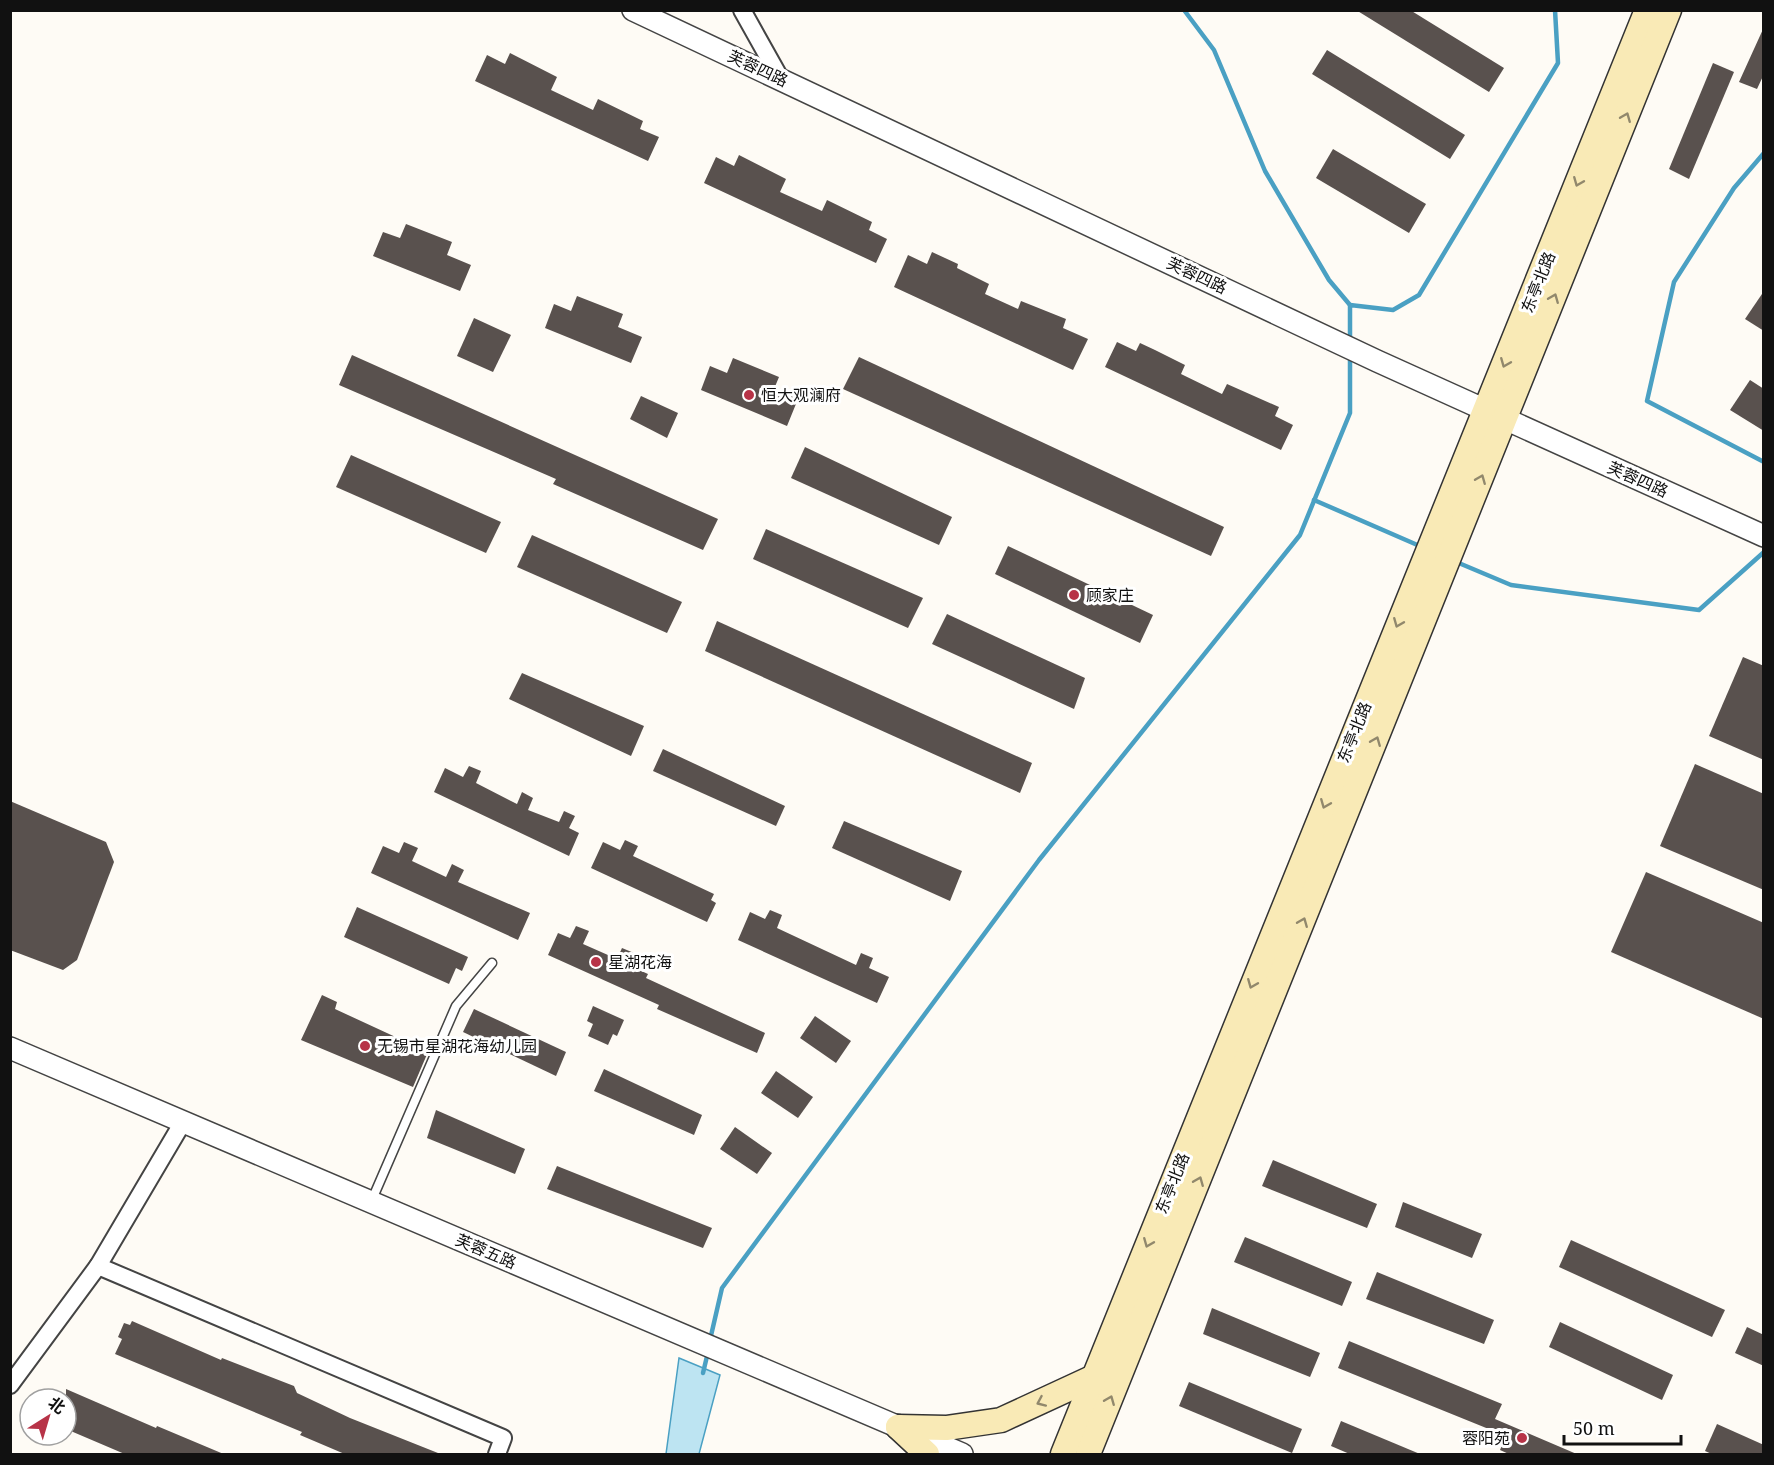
<svg xmlns="http://www.w3.org/2000/svg" width="1774" height="1465" viewBox="0 0 1774 1465" font-family="'Noto Serif','Noto Sans SC',serif">
	<style>
		.water { fill: #bde4f2; stroke: #4aa0c3; stroke-width: 1.5 }
		.lines { fill: none; stroke-linecap: round; stroke-linejoin: round }
		.stream { stroke: #4aa0c3; stroke-width: 4.5 }
		.building { fill: #59514e }
		.service-casing { stroke: #444; stroke-width: 11 }
		.minor-casing { stroke: #444; stroke-width: 20 }
		.tertiary-casing { stroke: #444; stroke-width: 24 }
		.secondary-casing { stroke: #333; stroke-width: 27 }
		.service { stroke: #fff; stroke-width: 8 }
		.minor { stroke: #fff; stroke-width: 16 }
		.tertiary { stroke: #fff; stroke-width: 21 }
		.secondary { stroke: #f9eab6; stroke-width: 24 }
		.oneway { stroke: #91886c }
		.poi-dot { fill: #b73347; stroke: #fff; stroke-width: 2 }
		.labels { text-anchor: middle; stroke-width: 6; stroke-linejoin: round; paint-order: stroke }
		.street-label { font-size: 16px; fill: #111; stroke: #fff }
		.poi-label { font-size: 16px; fill: #111; stroke: #fff; text-anchor: start }
	</style>
	<rect width="100%" height="100%" fill="#fefbf5"/>
	<!-- water -->
	<polygon class="water" points="679,1358 720,1375 699,1454 666,1454"/>
	<g class="lines">
		<!-- stream -->
		<g class="stream">
			<polyline points="1184,10 1214,50 1265,171 1329,280 1350,305"/>
			<polyline points="1764,153 1734,188 1674,282 1647,401 1764,462"/>
			<polyline points="1350,342 1350,305 1393,310 1419,295 1558,63 1555,10"/>
			<polyline points="1314,500 1422,547"/>
			<polyline points="1454,561 1511,585 1699,610 1764,552"/>
			<polyline points="710,1340 722,1288 1039,860 1300,535 1350,413 1350,357"/>
			<polyline points="703,1373 708,1352"/>
		</g>
	</g>
	<!-- building -->
	<g class="building">
		<polygon points="1356,10 1410,10 1504,68 1489,92"/>
		<polygon points="1764,27 1764,74 1757,89 1739,82"/>
		<polygon points="1327,50 1465,135 1450,159 1312,74"/>
		<polygon points="510,53 557,77 551,90 593,110 598,99 643,121 640,129 659,137 648,161 475,81 487,55 505,64"/>
		<polygon points="1713,63 1734,72 1689,179 1669,169"/>
		<polygon points="1333,149 1426,204 1409,233 1316,178"/>
		<polygon points="739,155 786,179 780,192 822,211 827,200 872,222 869,230 887,239 876,263 704,183 716,157 734,166"/>
		<polygon points="406,224 452,242 447,255 471,265 460,291 373,256 383,232 400,238"/>
		<polygon points="932,252 958,264 957,268 989,284 985,294 1018,309 1021,301 1066,319 1063,328 1088,339 1073,370 894,287 908,255 927,264"/>
		<polygon points="1764,291 1764,331 1745,319"/>
		<polygon points="577,296 623,314 618,327 642,337 631,363 545,328 554,304 571,311"/>
		<polygon points="474,318 511,335 493,372 457,356"/>
		<polygon points="1117,342 1136,351 1140,343 1155,350 1185,365 1181,374 1222,394 1227,384 1279,407 1275,416 1293,425 1281,450 1105,367"/>
		<polygon points="352,355 718,519 703,550 553,484 556,479 339,385"/>
		<polygon points="859,357 1224,527 1211,556 843,389"/>
		<polygon points="733,358 779,377 774,389 798,399 787,426 701,390 710,366 727,373"/>
		<polygon points="1750,380 1764,389 1764,431 1730,410"/>
		<polygon points="641,396 678,413 667,438 630,419"/>
		<polygon points="805,447 952,517 939,545 791,478"/>
		<polygon points="351,455 501,522 486,553 336,487"/>
		<polygon points="766,529 923,598 908,628 753,559"/>
		<polygon points="532,535 682,602 667,633 517,567"/>
		<polygon points="1008,546 1153,615 1140,643 995,574"/>
		<polygon points="947,614 1085,678 1074,709 932,644"/>
		<polygon points="717,621 1032,763 1020,793 705,651"/>
		<polygon points="1743,657 1764,666 1764,760 1709,736"/>
		<polygon points="522,673 644,726 631,756 509,699"/>
		<polygon points="663,749 785,806 776,826 653,771"/>
		<polygon points="1695,764 1764,794 1764,890 1660,846"/>
		<polygon points="469,766 481,771 476,783 517,804 522,792 533,798 528,810 559,822 564,811 575,816 569,828 579,833 569,856 434,792 445,768 463,777"/>
		<polygon points="10,801 106,842 114,862 77,960 63,970 10,950"/>
		<polygon points="844,821 962,871 950,901 832,848"/>
		<polygon points="625,840 638,846 633,856 714,894 711,900 716,903 707,922 591,868 603,842 620,850"/>
		<polygon points="404,842 418,848 412,861 446,877 452,864 464,870 458,882 530,913 518,940 371,873 383,846 399,853"/>
		<polygon points="1646,872 1764,923 1764,1019 1611,952"/>
		<polygon points="357,907 468,957 462,971 456,968 449,984 344,937"/>
		<polygon points="770,910 782,915 777,928 856,965 861,953 873,958 869,968 889,977 877,1003 738,940 750,912 765,919"/>
		<polygon points="576,926 589,931 583,944 617,959 622,948 634,953 628,965 648,974 646,978 765,1033 757,1053 657,1009 659,1005 548,955 558,933 570,938"/>
		<polygon points="322,995 337,1002 335,1009 428,1052 413,1087 301,1040"/>
		<polygon points="593,1006 624,1020 617,1036 613,1034 608,1045 588,1036 593,1024 587,1021"/>
		<polygon points="474,1009 566,1052 556,1076 463,1032"/>
		<polygon points="815,1016 851,1041 836,1063 800,1038"/>
		<polygon points="604,1069 702,1115 694,1135 594,1091"/>
		<polygon points="776,1071 813,1097 798,1118 761,1093"/>
		<polygon points="436,1110 525,1149 515,1174 427,1138"/>
		<polygon points="735,1127 772,1153 757,1174 720,1149"/>
		<polygon points="1273,1160 1377,1204 1367,1228 1262,1186"/>
		<polygon points="557,1166 712,1228 703,1248 547,1189"/>
		<polygon points="1403,1202 1482,1234 1472,1258 1395,1227"/>
		<polygon points="1245,1237 1352,1282 1342,1306 1234,1262"/>
		<polygon points="1571,1240 1725,1310 1712,1337 1559,1267"/>
		<polygon points="1377,1272 1494,1320 1484,1344 1366,1299"/>
		<polygon points="1212,1308 1320,1353 1310,1377 1203,1334"/>
		<polygon points="132,1321 221,1360 222,1358 294,1386 297,1393 350,1418 443,1455 347,1455 300,1435 302,1432 115,1354 122,1339 118,1337 124,1323 130,1325"/>
		<polygon points="1560,1322 1673,1375 1662,1400 1549,1347"/>
		<polygon points="1747,1327 1764,1335 1764,1366 1735,1353"/>
		<polygon points="1349,1341 1502,1404 1495,1419 1579,1455 1511,1455 1500,1450 1506,1436 1338,1368"/>
		<polygon points="1189,1382 1302,1429 1292,1453 1179,1406"/>
		<polygon points="66,1389 156,1428 157,1426 226,1455 127,1455 66,1429"/>
		<polygon points="1341,1421 1420,1454 1420,1455 1352,1455 1331,1446"/>
		<polygon points="1717,1424 1764,1445 1764,1455 1714,1455 1705,1451"/>
	</g>
	<g class="lines">
		<defs>
			<polyline id="service" points="371,1202 456,1006 492,963"/>
			<g id="minor">
				<polyline points="742,10 780,78"/>
				<polyline points="98,1266 503,1438 497,1454"/>
				<polyline points="10,1385 98,1266 183,1122"/>
			</g>
			<g id="tertiary">
				<polyline points="633,10 1377,361 1764,536"/>
				<polyline points="10,1048 962,1454"/>
			</g>
			<g id="secondary">
				<polyline points="898,1427 946,1428 1001,1420 1094,1377"/>
				<polyline points="898,1427 927,1454"/>
				<polyline points="1063,1454 1647,10"/>
				<polyline points="1088,1454 1669,10"/>
			</g>
		</defs>
		<!-- service casing -->
		<use href="#service" class="service-casing"/>
		<!-- minor casing -->
		<use href="#minor" class="minor-casing"/>
		<!-- tertiary casing -->
		<use href="#tertiary" class="tertiary-casing"/>
		<!-- secondary casing -->
		<use href="#secondary" class="secondary-casing"/>
		<!-- service -->
		<use href="#service" class="service"/>
		<!-- minor -->
		<use href="#minor" class="minor"/>
		<!-- tertiary -->
		<use href="#tertiary" class="tertiary"/>
		<!-- secondary -->
		<use href="#secondary" class="secondary"/>
	</g>
	<!-- one-way arrows -->
	<defs><path id="oneway-chevron" d="M-2-3.5L2.5 0L-2 3.5" fill="none" stroke-width="1.6" stroke-linecap="round" stroke-linejoin="round" transform="scale(1.5)"/></defs>
	<g class="oneway">
		<use href="#oneway-chevron" transform="translate(1626 117) rotate(-68)"/>
		<use href="#oneway-chevron" transform="translate(1578 182) rotate(112)"/>
		<use href="#oneway-chevron" transform="translate(1554 298) rotate(-68)"/>
		<use href="#oneway-chevron" transform="translate(1505 363) rotate(112)"/>
		<use href="#oneway-chevron" transform="translate(1481 479) rotate(-68)"/>
		<use href="#oneway-chevron" transform="translate(1398 623) rotate(112)"/>
		<use href="#oneway-chevron" transform="translate(1376 741) rotate(-68)"/>
		<use href="#oneway-chevron" transform="translate(1325 804) rotate(112)"/>
		<use href="#oneway-chevron" transform="translate(1303 922) rotate(-68)"/>
		<use href="#oneway-chevron" transform="translate(1252 984) rotate(112)"/>
		<use href="#oneway-chevron" transform="translate(1199 1181) rotate(-68)"/>
		<use href="#oneway-chevron" transform="translate(1148 1243) rotate(112)"/>
		<use href="#oneway-chevron" transform="translate(1110 1400) rotate(-68)"/>
		<use href="#oneway-chevron" transform="translate(1041 1402) rotate(156)"/>
	</g>
	<!-- markers -->
	<g class="poi-dot">
		<circle cx="749" cy="395" r="6"/>
		<circle cx="1074" cy="595" r="6"/>
		<circle cx="596" cy="962" r="6"/>
		<circle cx="365" cy="1046" r="6"/>
		<circle cx="1522" cy="1438" r="6"/>
	</g>
	<g class="labels">
		<!-- street labels -->
		<g class="street-label">
			<text transform="translate(758 68) rotate(25)" y="6">芙蓉四路</text>
			<text transform="translate(1197 275) rotate(25)" y="6">芙蓉四路</text>
			<text transform="translate(1538 282) rotate(-68)" y="6">东亭北路</text>
			<text transform="translate(1638 479) rotate(24)" y="6">芙蓉四路</text>
			<text transform="translate(1354 732) rotate(-68)" y="6">东亭北路</text>
			<text transform="translate(1172 1183) rotate(-68)" y="6">东亭北路</text>
			<text transform="translate(486 1251) rotate(23)" y="6">芙蓉五路</text>
		</g>
		<!-- poi labels -->
		<g class="poi-label">
			<text x="761" y="401">恒大观澜府</text>
			<text x="1086" y="601">顾家庄</text>
			<text x="608" y="968">星湖花海</text>
			<text x="377" y="1052">无锡市星湖花海幼儿园</text>
			<text x="1510" y="1444" text-anchor="end">蓉阳苑</text>
		</g>
	</g>
	<!-- border -->
	<rect width="1774" height="1465" fill="none" stroke="#111111" stroke-width="24"/>
	<!-- north arrow -->
	<g transform="translate(48 1417) rotate(37)"><circle r="28" fill="#ffffff" stroke="#a0a0a0" stroke-width="1.5"/>
	<path d="M0-4.5L10 22L0 15L-10 22Z" fill="#b73347"/>
	<text y="-9" font-size="16" font-weight="bold" text-anchor="middle" fill="#111111">北</text>
	</g>
	<!-- scale -->
	<path d="M1564 1435v9h117v-9" fill="none" stroke="#111111" stroke-width="3"/>
	<text x="1573" y="1435" font-size="18" fill="#111111" stroke="#ffffff" stroke-width="4.5" paint-order="stroke">50 m</text>
</svg>
